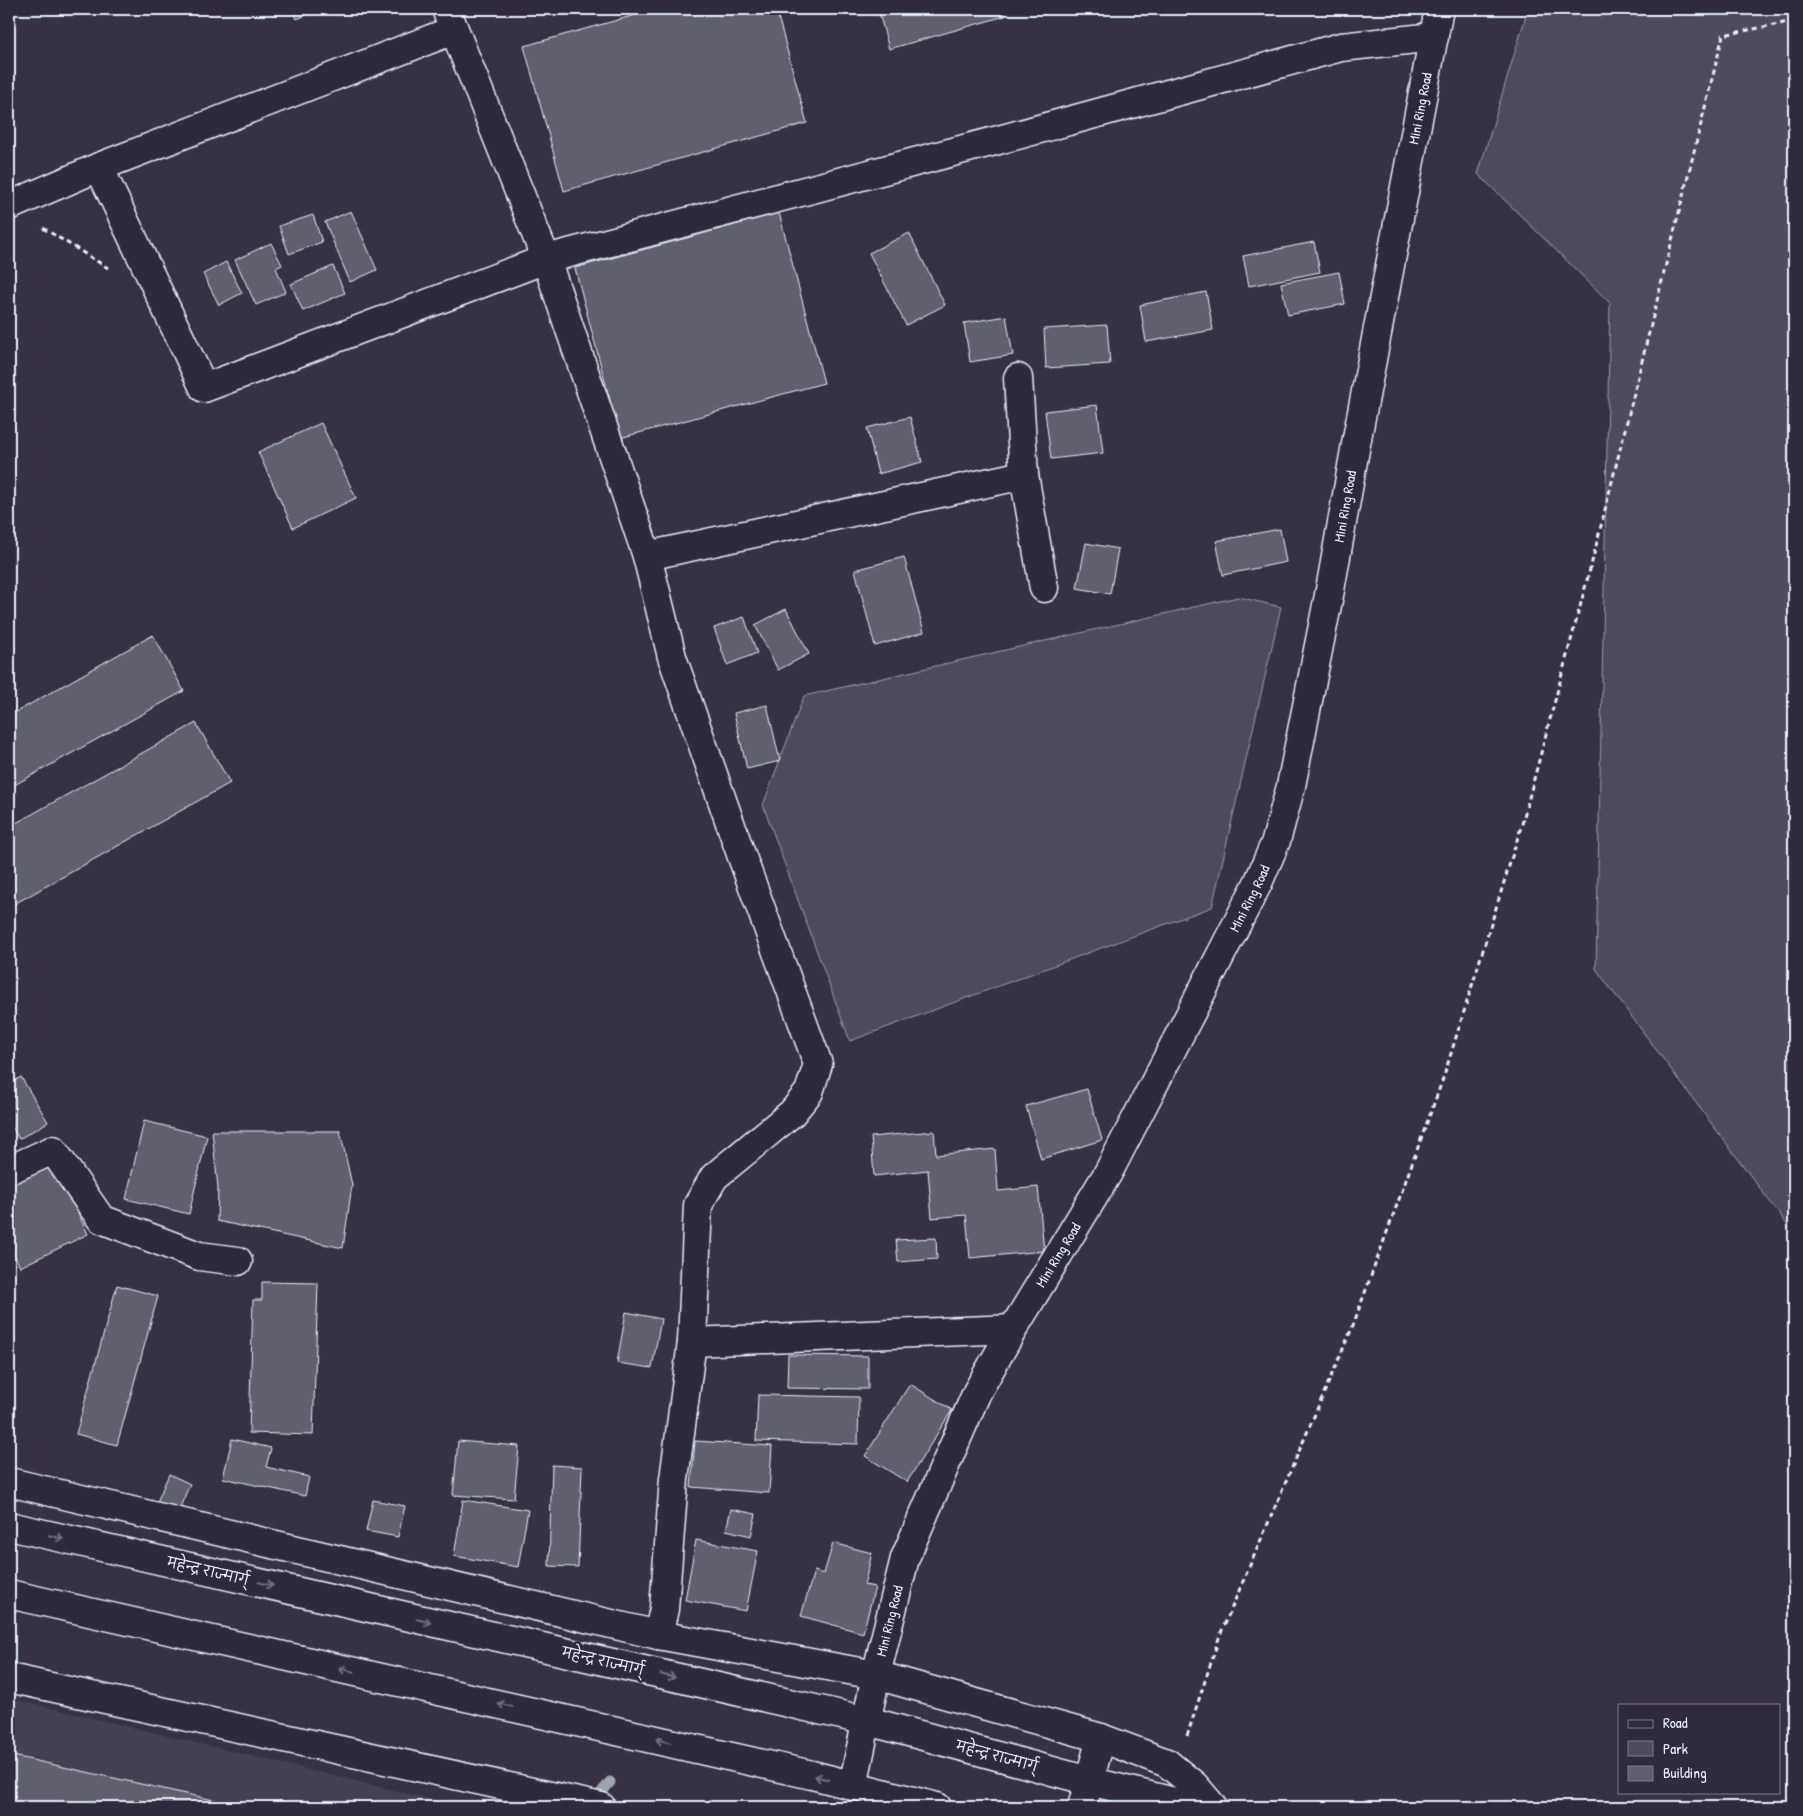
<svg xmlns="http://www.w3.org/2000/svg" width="1803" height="1816" viewBox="0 0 1803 1816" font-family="'Patrick Hand','Playpen Sans Deva',sans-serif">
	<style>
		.built { fill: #433f51 }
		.green { fill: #4d4b5c; stroke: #9a9eaa }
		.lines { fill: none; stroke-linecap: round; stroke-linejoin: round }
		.stream { stroke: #a0a4af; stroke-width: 11 }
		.building { fill: #605e6e; stroke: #e8f1f8 }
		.minor-casing { stroke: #e8f1f8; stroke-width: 31 }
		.major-casing { stroke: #e8f1f8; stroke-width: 31 }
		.highway-casing { stroke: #e8f1f8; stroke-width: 31 }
		.path { stroke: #e8f1f8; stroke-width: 3; stroke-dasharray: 5 4; stroke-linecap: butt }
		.minor { stroke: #2f2a3d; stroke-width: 28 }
		.major { stroke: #2f2a3d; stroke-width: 28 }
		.highway { stroke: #2f2a3d; stroke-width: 28 }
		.oneway { stroke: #70707e }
		.labels { text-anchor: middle; stroke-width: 5; stroke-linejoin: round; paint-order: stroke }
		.street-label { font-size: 14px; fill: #e8f1f8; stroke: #2f2a3d }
	</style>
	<rect width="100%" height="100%" fill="#363244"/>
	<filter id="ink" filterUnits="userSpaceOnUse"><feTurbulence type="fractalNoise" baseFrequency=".02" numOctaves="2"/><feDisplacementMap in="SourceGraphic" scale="10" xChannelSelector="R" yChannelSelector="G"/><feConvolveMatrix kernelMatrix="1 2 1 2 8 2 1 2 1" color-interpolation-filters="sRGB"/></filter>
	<g filter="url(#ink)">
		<!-- built -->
		<polygon class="built" points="9,1698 464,1807 9,1807"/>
		<!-- green -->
		<g class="green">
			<polygon points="1528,9 1794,9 1794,1234 1596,969 1610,303 1478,174"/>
			<polygon points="1238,597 1281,607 1212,907 850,1041 763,805 804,696"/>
		</g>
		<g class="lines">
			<!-- stream -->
			<polyline class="stream" points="592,1804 610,1782"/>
		</g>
		<!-- building -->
		<g class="building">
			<polygon points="292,9 320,9 297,19"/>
			<polygon points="657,9 776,9 807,123 564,191 524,46"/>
			<polygon points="878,9 1003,9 1005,16 889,49"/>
			<polygon points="351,211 377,270 350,282 325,222"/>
			<polygon points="779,213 824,383 620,438 575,268"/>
			<polygon points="313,215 322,242 289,254 279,226"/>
			<polygon points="909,233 945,305 906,325 869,253"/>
			<polygon points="1314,242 1320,272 1249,286 1243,256"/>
			<polygon points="271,243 282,265 276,268 286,292 256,305 235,260"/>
			<polygon points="226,262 242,293 219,305 203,274"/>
			<polygon points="333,266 345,293 303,311 291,284"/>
			<polygon points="1339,272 1345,304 1288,315 1281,283"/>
			<polygon points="1206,292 1213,330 1146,342 1140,305"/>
			<polygon points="1006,316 1013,355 970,362 964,323"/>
			<polygon points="1107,325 1110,364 1046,368 1044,329"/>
			<polygon points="1097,405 1103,453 1051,459 1045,411"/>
			<polygon points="910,417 922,462 878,474 867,428"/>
			<polygon points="321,423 356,498 293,528 258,452"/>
			<polygon points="1280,529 1286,562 1223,575 1216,541"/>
			<polygon points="1086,543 1118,549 1110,594 1077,588"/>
			<polygon points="904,557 924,632 875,646 855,570"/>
			<polygon points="786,609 809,654 778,670 755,625"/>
			<polygon points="744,617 757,653 727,665 714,628"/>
			<polygon points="153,635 184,691 9,788 9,716"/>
			<polygon points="767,705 780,761 747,769 734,713"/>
			<polygon points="196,723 230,783 9,907 9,827"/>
			<polygon points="21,1077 48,1122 19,1139 9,1122 9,1084"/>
			<polygon points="1087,1089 1102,1140 1041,1159 1026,1106"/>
			<polygon points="144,1121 207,1136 189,1214 126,1199"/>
			<polygon points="212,1131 340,1131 352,1185 343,1248 217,1221 218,1188"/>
			<polygon points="934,1131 936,1155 995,1149 998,1191 1038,1187 1044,1251 970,1258 966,1215 932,1218 928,1170 874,1176 871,1137"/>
			<polygon points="55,1164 88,1234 20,1267 9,1243 9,1186"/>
			<polygon points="936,1238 937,1259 898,1262 896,1240"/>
			<polygon points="262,1282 318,1283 313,1435 249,1433 253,1300 262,1300"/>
			<polygon points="117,1285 158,1296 117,1445 76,1434"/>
			<polygon points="626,1312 661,1319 652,1368 617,1363"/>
			<polygon points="788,1355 868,1356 868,1389 787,1388"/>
			<polygon points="910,1384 952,1410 907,1482 865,1456"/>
			<polygon points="758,1395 859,1397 858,1444 756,1441"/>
			<polygon points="232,1439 271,1448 266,1467 309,1477 305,1496 223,1478"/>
			<polygon points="458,1441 519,1446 514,1499 453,1495"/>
			<polygon points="695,1441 772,1446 769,1493 691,1487"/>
			<polygon points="552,1465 582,1467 578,1567 549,1566"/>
			<polygon points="169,1474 190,1484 175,1519 154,1509"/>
			<polygon points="373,1500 405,1506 398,1537 366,1531"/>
			<polygon points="463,1500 528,1510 518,1567 454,1556"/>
			<polygon points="731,1509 756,1514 751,1536 726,1530"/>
			<polygon points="696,1540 758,1551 746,1611 685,1600"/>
			<polygon points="833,1543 872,1553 864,1585 875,1587 863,1633 801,1616 814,1571 824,1574"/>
			<polygon points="9,1755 232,1804 233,1807 9,1807"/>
		</g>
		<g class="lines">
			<defs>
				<g id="minor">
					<polyline points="446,9 546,259 1006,138 1341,47 1434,37"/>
					<polyline points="99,167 454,30"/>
					<polyline points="9,206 99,167 204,388 546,259 647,556 672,657 742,857 818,1064 809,1092 792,1113 714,1177 698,1205 692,1342 674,1479 664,1609 658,1635"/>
					<polyline points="1018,378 1024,475 1044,588"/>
					<polyline points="647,556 1024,475"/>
					<polyline points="9,1170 53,1150 101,1219 199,1256 238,1261"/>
					<polyline points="692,1342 1013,1329"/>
					<polyline points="9,1482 658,1635 876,1675 1101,1738 1167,1763 1195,1786 1213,1807"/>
					<polyline points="9,1678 601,1807"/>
				</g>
				<g id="major">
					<path id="s1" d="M853,1786L876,1675L905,1558L977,1392L1013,1329L1108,1173L1258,883L1276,841L1291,786L1330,590L1358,433L1439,9"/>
					<polyline points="1082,1807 1101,1738"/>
				</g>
				<g id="highway">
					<polyline points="9,1526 868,1721 1089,1781 1195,1807"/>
					<polyline points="9,1594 812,1775 937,1807"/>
				</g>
			</defs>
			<!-- minor casing -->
			<use href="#minor" class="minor-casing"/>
			<!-- major casing -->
			<use href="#major" class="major-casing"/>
			<!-- highway casing -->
			<use href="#highway" class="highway-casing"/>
			<!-- path -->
			<g class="path">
				<polyline points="43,228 108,268"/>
				<polyline points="1187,1736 1220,1635 1352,1328 1444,1076 1522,824 1593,558 1723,35 1794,21"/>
			</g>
			<!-- minor -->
			<use href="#minor" class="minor"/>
			<!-- major -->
			<use href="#major" class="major"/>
			<!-- highway -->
			<use href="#highway" class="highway"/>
		</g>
		<!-- one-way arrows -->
		<defs><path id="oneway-shaft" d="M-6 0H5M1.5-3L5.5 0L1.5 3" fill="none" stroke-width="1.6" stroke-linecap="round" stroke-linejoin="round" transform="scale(1.25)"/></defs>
		<g class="oneway">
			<use href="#oneway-shaft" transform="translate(56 1537) rotate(13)"/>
			<use href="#oneway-shaft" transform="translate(266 1584) rotate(13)"/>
			<use href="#oneway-shaft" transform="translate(424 1621) rotate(13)"/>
			<use href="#oneway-shaft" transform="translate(346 1670) rotate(-167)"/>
			<use href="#oneway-shaft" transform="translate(668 1676) rotate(13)"/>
			<use href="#oneway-shaft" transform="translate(505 1705) rotate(-167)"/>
			<use href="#oneway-shaft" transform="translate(663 1741) rotate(-167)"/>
			<use href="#oneway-shaft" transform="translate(822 1778) rotate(-166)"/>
		</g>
	</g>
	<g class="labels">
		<!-- street labels -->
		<g class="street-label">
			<text dy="5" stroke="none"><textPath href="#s1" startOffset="1789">Mini Ring Road</textPath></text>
			<text dy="5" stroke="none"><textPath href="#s1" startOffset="1384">Mini Ring Road</textPath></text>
			<text dy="5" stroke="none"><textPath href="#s1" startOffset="979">Mini Ring Road</textPath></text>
			<text dy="5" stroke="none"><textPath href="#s1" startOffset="574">Mini Ring Road</textPath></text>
			<text transform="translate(208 1571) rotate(13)" y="5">महेन्द्र राज्मार्ग्</text>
			<text dy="5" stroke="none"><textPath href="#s1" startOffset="169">Mini Ring Road</textPath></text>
			<text transform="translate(603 1661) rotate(13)" y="5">महेन्द्र राज्मार्ग्</text>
			<text transform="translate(997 1756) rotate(15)" y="5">महेन्द्र राज्मार्ग्</text>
		</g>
	</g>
	<!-- margin -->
	<rect width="1803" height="1816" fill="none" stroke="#2f2a3d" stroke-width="30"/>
	<rect x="15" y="15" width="1773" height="1786" fill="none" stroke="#e8f1f8" stroke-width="2" filter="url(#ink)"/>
	<!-- legend -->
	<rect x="1618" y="1704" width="162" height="90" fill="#2f2a3d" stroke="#797a88"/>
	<rect x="1628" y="1720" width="25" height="8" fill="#2f2a3d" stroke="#797a88"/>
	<text x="1663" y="1728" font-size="15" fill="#e8f1f8">Road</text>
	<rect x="1628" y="1741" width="25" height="15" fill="#4d4b5c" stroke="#797a88"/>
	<text x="1663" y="1754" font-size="15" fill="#e8f1f8">Park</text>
	<rect x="1628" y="1766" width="25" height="15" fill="#605e6e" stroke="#797a88"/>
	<text x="1663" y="1778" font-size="15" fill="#e8f1f8">Building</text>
</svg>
